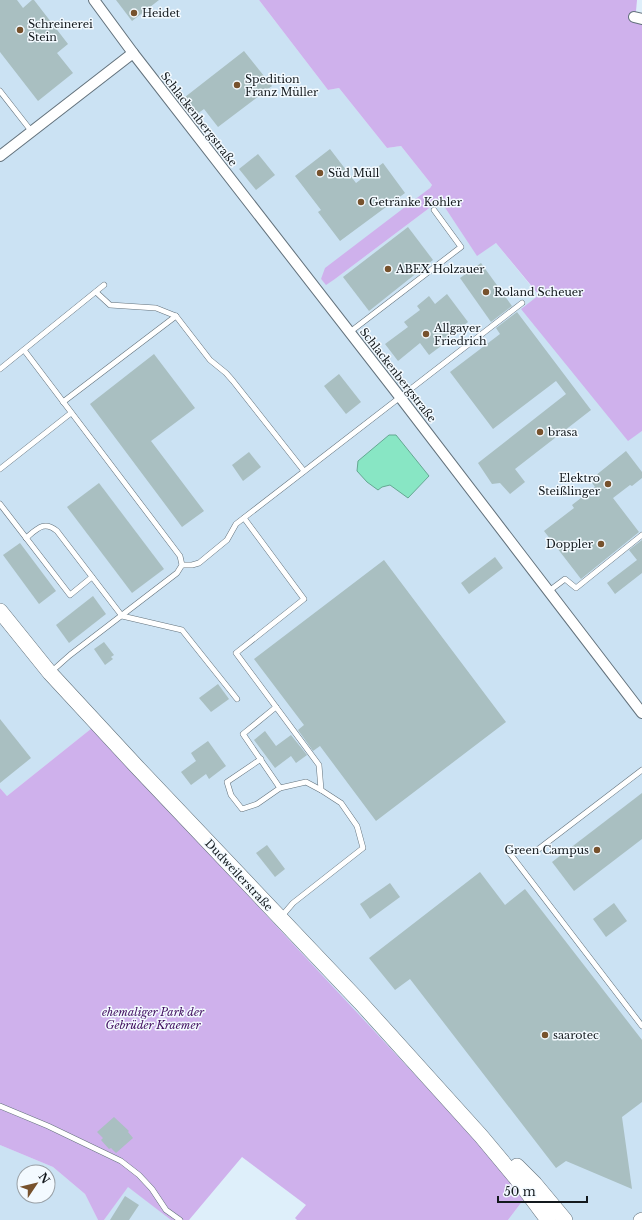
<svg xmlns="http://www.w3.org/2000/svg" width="642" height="1220" viewBox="0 0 642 1220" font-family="'Libre Baskerville',serif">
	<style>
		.built { fill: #cbe2f3; fill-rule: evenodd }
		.green { fill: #cfb1ec }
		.water { fill: #88e6c4; stroke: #65a892 }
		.building { fill: #a9bfc1 }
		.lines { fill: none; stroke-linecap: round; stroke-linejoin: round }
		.service-casing { stroke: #63727c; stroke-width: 6 }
		.minor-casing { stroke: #63727c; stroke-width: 12 }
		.tertiary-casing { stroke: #63727c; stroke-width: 14 }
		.secondary-casing { stroke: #63727c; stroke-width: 16 }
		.service { stroke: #fff; stroke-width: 5 }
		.minor { stroke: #fff; stroke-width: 10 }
		.tertiary { stroke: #fff; stroke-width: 13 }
		.secondary { stroke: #fff; stroke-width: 15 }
		.poi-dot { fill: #77522d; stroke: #f3faff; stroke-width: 1.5 }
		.labels { text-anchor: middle; stroke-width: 3; stroke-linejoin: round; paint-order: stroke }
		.poi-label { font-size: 11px; fill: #13191d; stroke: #f3faff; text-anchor: start }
		.street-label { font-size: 11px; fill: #13191d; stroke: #f3faff }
		.park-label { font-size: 11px; font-style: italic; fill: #3f0d5e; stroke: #f3faff }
	</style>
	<rect width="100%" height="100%" fill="#deeffa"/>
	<!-- built -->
	<g class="built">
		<polygon points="0,0 259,0 328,90 339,88 387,148 401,146 432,185 430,188 321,279 326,284 335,279 440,200 477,255 496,243 539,296 522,308 628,440 642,431 642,1220 508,1220 527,1195 92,728 7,796 0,788"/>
		<path d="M0,1145L53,1167L85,1194L98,1220H0ZM24,1172H48V1196H24Z"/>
		<polygon points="128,1186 171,1220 104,1220"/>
	</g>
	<!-- green -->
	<g class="green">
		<polygon points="259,0 637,0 635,22 642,23 642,431 628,441 521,309 539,295 496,243 477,256 440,200 335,279 326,285 321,279 325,268 430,188 432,185 401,146 387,148 339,88 328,90"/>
		<polygon points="92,728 527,1195 508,1220 297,1220 295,1218 306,1205 242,1157 189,1220 171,1220 128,1187 104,1220 98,1220 85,1194 53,1167 0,1145 0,788 7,796"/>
	</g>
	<!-- water -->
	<polygon class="water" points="389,435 396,435 429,476 408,498 390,485 382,487 378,490 367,482 357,471 358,461"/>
	<!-- building -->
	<g class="building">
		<polygon points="0,0 17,0 23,8 32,0 34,0 68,44 57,53 73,73 38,101 0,52"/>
		<polygon points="116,0 159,0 132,21"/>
		<polygon points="244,51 272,86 218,127 204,109 197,114 185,97"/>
		<polygon points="330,149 356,183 383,163 405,193 340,241 318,212 321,210 295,176"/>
		<polygon points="258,154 275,175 256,190 239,169"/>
		<polygon points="408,227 433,260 369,311 343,277"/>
		<polygon points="481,263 512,306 491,322 460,278"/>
		<polygon points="447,294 468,322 444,341 445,343 429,355 420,343 398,361 385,344 408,327 404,322 420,310 417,306 429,296 435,304"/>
		<polygon points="517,312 591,410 515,469 525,482 510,494 500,483 492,484 478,463 566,394 556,381 493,429 450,372 500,334 496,328"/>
		<polygon points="154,354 195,408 151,441 204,511 182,527 90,404"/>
		<polygon points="339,374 361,402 346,414 324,386"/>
		<polygon points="626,451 642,472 642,478 632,486 630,485 613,498 639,532 581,579 544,531 574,508 572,505 595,487 590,480"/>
		<polygon points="249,452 261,467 243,481 232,465"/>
		<polygon points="99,483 164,569 132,593 67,507"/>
		<polygon points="642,540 642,573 615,594 607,583 637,560 629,550"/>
		<polygon points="20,543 56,591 39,604 3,555"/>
		<polygon points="495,557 503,568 469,594 461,583"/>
		<polygon points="384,560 506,722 376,821 320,746 313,751 298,730 304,725 254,659"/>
		<polygon points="93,596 106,614 69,643 56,625"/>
		<polygon points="104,642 114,655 111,657 113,659 105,665 94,649"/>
		<polygon points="218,684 229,699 211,712 199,698"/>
		<polygon points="0,719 31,758 0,783"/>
		<polygon points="265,731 276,746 291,735 307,755 296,763 291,756 275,768 254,740"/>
		<polygon points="208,741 226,766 209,779 206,774 191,785 181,772 196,761 191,753"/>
		<polygon points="642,793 642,839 574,891 552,862"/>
		<polygon points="267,845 285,869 275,877 256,853"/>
		<polygon points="480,872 505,905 525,889 642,1040 642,1102 622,1117 632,1189 566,1161 556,1168 410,979 395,990 369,958"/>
		<polygon points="390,883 400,897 370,919 360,904"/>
		<polygon points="614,903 627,921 606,937 593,919"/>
		<polygon points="114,1117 129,1131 128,1132 133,1138 116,1153 111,1148 109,1149 101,1140 103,1138 97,1132"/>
		<polygon points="125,1196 139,1205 129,1220 110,1220"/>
	</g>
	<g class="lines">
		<defs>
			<g id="service">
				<polyline points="0,91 32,132"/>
				<polyline points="96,292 110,305 156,308 176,316 210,360 226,373 233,381 304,471"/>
				<polyline points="350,332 461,247 434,210"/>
				<polyline points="24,350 180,556 182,565 177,573 70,655 52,671"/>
				<polyline points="0,369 104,285"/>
				<polyline points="63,402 176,316"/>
				<polyline points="0,469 71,413"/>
				<polyline points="0,504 70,595 92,577"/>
				<polyline points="244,518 304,599 236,653 319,765 321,790 341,803 357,826 363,848 293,903 281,917"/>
				<path d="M26,538C37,529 44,520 57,531L122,616L182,630L237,699"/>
				<polyline points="182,565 192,565 199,563 227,540 236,524 522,303"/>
				<polyline points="549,591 565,579 576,588 642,535"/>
				<polyline points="276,707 243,734 280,788"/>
				<polyline points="261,759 227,782 231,795 242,809 257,804 280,788 306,782 321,790"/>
				<polyline points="508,851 642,1026"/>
				<polyline points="536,851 642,770"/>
				<polyline points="0,1106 48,1126 121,1161 139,1175 152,1189 166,1210 180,1220"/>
			</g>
			<g id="minor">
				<polyline points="94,0 133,53 400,397 642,713"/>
				<polyline points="634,17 642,19"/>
				<polyline points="0,156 133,53"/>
			</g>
			<polyline id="tertiary" points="640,1220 642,1219"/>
			<g id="secondary">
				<polyline points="0,611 50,673 137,767 360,1002 481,1136 521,1184 548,1220"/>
				<polyline points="517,1166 535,1184 565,1220"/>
			</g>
		</defs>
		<!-- service casing -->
		<use href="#service" class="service-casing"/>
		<!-- minor casing -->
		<use href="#minor" class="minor-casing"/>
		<!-- tertiary casing -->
		<use href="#tertiary" class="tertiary-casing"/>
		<!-- secondary casing -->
		<use href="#secondary" class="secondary-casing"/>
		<!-- service -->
		<use href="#service" class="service"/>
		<!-- minor -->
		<use href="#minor" class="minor"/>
		<!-- tertiary -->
		<use href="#tertiary" class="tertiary"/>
		<!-- secondary -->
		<use href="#secondary" class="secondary"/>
	</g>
	<!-- markers -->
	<g class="poi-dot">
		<circle cx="134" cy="13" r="4"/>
		<circle cx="20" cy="30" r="4"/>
		<circle cx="237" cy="85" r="4"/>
		<circle cx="320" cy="173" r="4"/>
		<circle cx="361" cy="202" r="4"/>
		<circle cx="388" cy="269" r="4"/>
		<circle cx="486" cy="292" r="4"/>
		<circle cx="426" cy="334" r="4"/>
		<circle cx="540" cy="432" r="4"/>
		<circle cx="608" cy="484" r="4"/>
		<circle cx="601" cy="544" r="4"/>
		<circle cx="597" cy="850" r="4"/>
		<circle cx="545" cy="1035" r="4"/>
	</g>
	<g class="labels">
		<!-- poi labels -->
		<g class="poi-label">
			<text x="142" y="17">Heidet</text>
			<text x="28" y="28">Schreinerei<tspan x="28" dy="13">Stein</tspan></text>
			<text x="245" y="83">Spedition<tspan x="245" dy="13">Franz Müller</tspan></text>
			<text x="328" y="177">Süd Müll</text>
			<text x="369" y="206">Getränke Kohler</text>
			<text x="396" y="273">ABEX Holzauer</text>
			<text x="494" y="296">Roland Scheuer</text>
			<text x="434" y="332">Allgayer<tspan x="434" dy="13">Friedrich</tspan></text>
			<text x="548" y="436">brasa</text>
			<text x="600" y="482" text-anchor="end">Elektro<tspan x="600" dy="13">Steißlinger</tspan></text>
			<text x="593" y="548" text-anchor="end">Doppler</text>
			<text x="589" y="854" text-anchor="end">Green Campus</text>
			<text x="553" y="1039">saarotec</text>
		</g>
		<!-- street labels -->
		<g class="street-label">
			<text transform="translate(199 119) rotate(52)" y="4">Schlackenbergstraße</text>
			<text transform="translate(398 375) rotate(52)" y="4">Schlackenbergstraße</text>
			<text transform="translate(239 875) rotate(47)" y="4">Dudweilerstraße</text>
		</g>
		<!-- park labels -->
		<g class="park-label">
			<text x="153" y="1016">ehemaliger Park der<tspan x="153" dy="13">Gebrüder Kraemer</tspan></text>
		</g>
	</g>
	<!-- north arrow -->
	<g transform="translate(36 1184) rotate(55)"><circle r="19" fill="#f3faff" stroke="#99a0a5"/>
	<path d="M0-3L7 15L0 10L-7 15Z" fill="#77522d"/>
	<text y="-6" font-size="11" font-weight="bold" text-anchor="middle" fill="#13191d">N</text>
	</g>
	<!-- scale -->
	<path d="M498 1196v6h89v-6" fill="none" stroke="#13191d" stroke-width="2"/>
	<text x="504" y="1196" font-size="12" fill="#13191d" stroke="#f3faff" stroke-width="3" paint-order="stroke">50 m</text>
</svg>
